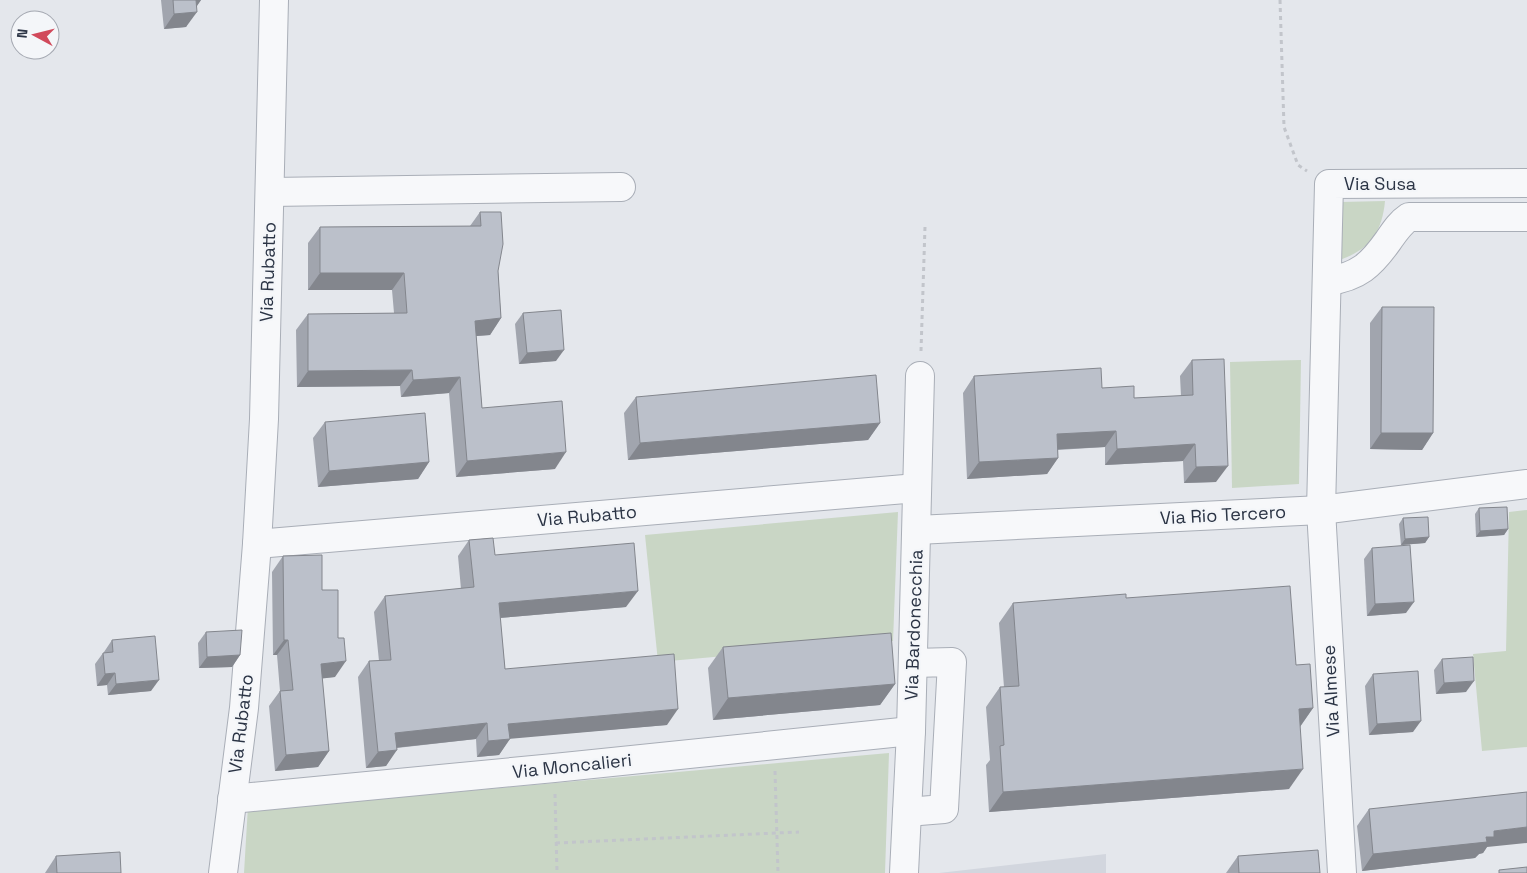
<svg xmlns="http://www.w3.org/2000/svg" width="1527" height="873" viewBox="0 0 1527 873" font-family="'Space Grotesk',sans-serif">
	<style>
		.built { fill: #d2d6de }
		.green { fill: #c9d6c5 }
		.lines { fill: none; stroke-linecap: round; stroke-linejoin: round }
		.minor-casing { stroke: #a9aeb7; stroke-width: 30 }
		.path { stroke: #c2c5cb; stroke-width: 3; stroke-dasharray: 4 4; stroke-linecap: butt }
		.minor { stroke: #f7f8fa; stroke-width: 28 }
		.wall { fill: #a1a5ae }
		.shaded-wall { fill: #83868d }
		.building { fill: #bbc0ca; stroke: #83868d }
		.labels { text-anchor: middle; stroke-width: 4.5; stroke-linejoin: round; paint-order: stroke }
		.street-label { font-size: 18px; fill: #2b3445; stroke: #f4f6f9 }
	</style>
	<rect width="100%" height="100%" fill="#e4e7ec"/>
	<!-- built -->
	<polygon class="built" points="1106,854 1106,873 939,873"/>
	<!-- green -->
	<g class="green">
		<path d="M1385,201C1382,233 1369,250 1339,260L1340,202Z"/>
		<polygon points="1301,360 1299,484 1232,488 1230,362"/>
		<polygon points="1527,510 1527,747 1482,751 1473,654 1506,651 1509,512"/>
		<polygon points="898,512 893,641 658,662 645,535"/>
		<polygon points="889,753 885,873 244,873 248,806 400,797"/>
	</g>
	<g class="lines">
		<defs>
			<g id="minor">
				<polyline points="270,192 621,187"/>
				<path d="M1328,281C1358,277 1371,265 1388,241C1395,231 1400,223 1409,217H1527"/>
				<polyline points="917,530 1321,510 1527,484"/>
				<polyline points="257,544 917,488"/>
				<polyline points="232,799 554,768 911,731"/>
				<polyline points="907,812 944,809 952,662 913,663"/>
				<polyline points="223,873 244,708 257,544 264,419 274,0"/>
				<polyline points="904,873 911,731 920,376"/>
				<polyline points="1342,873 1321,510 1329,184 1527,183"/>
			</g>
		</defs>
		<!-- minor casing -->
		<use href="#minor" class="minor-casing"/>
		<!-- path -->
		<g class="path">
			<polyline points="1280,0 1284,127 1298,165 1307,171"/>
			<polyline points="921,351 925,227"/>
			<polyline points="775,771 778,873"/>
			<polyline points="555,794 557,873"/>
			<polyline points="556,843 799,832"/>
		</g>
		<!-- minor -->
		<use href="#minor" class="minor"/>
	</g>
	<!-- wall -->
	<g class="wall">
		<polygon points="161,0 201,0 197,6 186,27 164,29"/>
		<polygon points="480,212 498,271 501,318 490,335 476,336 482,408 555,469 456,477 449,393 401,397 400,386 297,387 296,330 308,314 394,313 392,290 308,290 308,243 320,227 470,226"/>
		<polygon points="1382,307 1433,433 1422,450 1370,449 1370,323"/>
		<polygon points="523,313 556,361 519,364 515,324"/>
		<polygon points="1192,360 1216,482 1184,483 1183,461 1105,465 1105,447 1058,450 1058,458 1047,474 967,479 963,393 974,376 1102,388 1134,398 1181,396 1180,376"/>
		<polygon points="636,397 880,423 868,440 628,460 624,413"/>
		<polygon points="325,422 429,462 418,479 318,487 313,438"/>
		<polygon points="1479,508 1508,529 1504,535 1476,537 1475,514"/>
		<polygon points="1403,518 1429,537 1425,543 1401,545 1399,524"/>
		<polygon points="469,540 495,555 626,607 500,618 505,669 667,725 510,738 499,755 477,757 476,739 397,748 386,766 366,768 358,677 369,661 379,661 374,612 385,596 461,589 458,556"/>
		<polygon points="1372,548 1406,613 1367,616 1364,559"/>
		<polygon points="283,556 322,590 335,677 322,678 329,751 318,767 275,771 269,706 280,691 277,655 273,655 272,572"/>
		<polygon points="1126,598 1296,665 1313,708 1300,727 1289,789 989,812 986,765 990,760 986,707 1000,687 1004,687 999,623 1013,603"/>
		<polygon points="206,632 240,655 232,667 199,668 198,643"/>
		<polygon points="112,640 151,691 108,695 107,685 97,686 95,664 103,653 104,653 104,652"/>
		<polygon points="723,647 895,684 880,705 713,720 708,668"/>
		<polygon points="1442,659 1466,692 1436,694 1434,670"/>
		<polygon points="1373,674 1413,732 1369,735 1365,686"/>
		<polygon points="1369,809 1487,847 1483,853 1479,854 1475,858 1362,871 1357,826"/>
		<polygon points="56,856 121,873 45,873"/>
		<polygon points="1238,856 1320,873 1226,873"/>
	</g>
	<!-- shaded-wall -->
	<g class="shaded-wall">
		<polygon points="191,0 201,0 196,7"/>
		<polygon points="197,12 186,27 164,29 174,14"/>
		<polygon points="320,273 404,273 392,290 308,290"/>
		<polygon points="501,318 490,335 463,337 475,321"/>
		<polygon points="564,350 556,361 519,364 527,353"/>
		<polygon points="412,370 400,386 297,387 308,371"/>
		<polygon points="460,377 449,393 401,397 413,380"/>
		<polygon points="880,423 868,440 628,460 640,443"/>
		<polygon points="1116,431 1105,447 1045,450 1057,434"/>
		<polygon points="1381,433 1433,433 1422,450 1370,449"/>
		<polygon points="1195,444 1183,461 1105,465 1117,449"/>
		<polygon points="566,452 555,469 456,477 467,461"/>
		<polygon points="1058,458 1047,474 967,479 979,462"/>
		<polygon points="429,462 418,479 318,487 329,471"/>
		<polygon points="1228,466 1216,482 1184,483 1196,467"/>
		<polygon points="1508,529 1504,535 1476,537 1480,531"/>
		<polygon points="1429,537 1425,543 1401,545 1405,539"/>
		<polygon points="638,591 626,607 488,619 499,603"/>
		<polygon points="1414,602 1406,613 1367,616 1375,604"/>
		<polygon points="284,640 288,640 277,655 273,655"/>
		<polygon points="240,655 232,667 199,668 207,657"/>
		<polygon points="346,661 335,677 310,680 321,664"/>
		<polygon points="115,673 107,685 97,686 105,674"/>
		<polygon points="159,680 151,691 108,695 116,684"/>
		<polygon points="1474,681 1466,692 1436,694 1444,683"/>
		<polygon points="895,684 880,705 713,720 728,698"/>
		<polygon points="1313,708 1299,728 1299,709"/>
		<polygon points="678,709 667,725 497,740 508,724"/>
		<polygon points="1421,721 1413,732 1369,735 1377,724"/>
		<polygon points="487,723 476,739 384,749 395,733"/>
		<polygon points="510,739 499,755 477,757 488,741"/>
		<polygon points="397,750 386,766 366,768 378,752"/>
		<polygon points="329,751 318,767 275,771 286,755"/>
		<polygon points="1303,769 1289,789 989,812 1003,792"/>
		<polygon points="1527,827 1527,843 1487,847 1483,853 1479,854 1475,858 1362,871 1373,854 1494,831"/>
	</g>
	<!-- building -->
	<g class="building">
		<polygon points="173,0 196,0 197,12 174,14"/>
		<polygon points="480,212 501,212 503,244 498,271 501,318 475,321 482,408 562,401 566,452 467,461 460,377 413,380 412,370 308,371 308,314 407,313 404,273 320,273 320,227 481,226"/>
		<polygon points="1382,307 1434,307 1433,433 1381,433"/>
		<polygon points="561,310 564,350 527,353 523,313"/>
		<polygon points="1224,359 1228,466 1196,467 1195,444 1117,449 1116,431 1057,434 1058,458 979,462 974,376 1101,368 1102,388 1134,386 1134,398 1193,395 1192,360"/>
		<polygon points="876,375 880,423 640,443 636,397"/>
		<polygon points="425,413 429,462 329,471 325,422"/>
		<polygon points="1507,507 1508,529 1480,531 1479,508"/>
		<polygon points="1428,517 1429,537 1405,539 1403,518"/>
		<polygon points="493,538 495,555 634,543 638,591 499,603 505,669 674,654 678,709 508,724 510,739 488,741 487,723 395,733 397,750 378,752 369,661 391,660 385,596 474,587 469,540"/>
		<polygon points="1410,545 1414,602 1375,604 1372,548"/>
		<polygon points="322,555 322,590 338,590 338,638 344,638 346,661 321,664 329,751 286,755 280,691 293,690 288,640 284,640 283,556"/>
		<polygon points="1290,586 1296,665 1310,664 1313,708 1299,709 1303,769 1003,792 1000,746 1004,745 1000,687 1019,686 1013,603 1126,594 1126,598"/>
		<polygon points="242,630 240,655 207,657 206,632"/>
		<polygon points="891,633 895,684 728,698 723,647"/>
		<polygon points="155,636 159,680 116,684 115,673 105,674 103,653 113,652 112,640"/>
		<polygon points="1473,657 1474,681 1444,683 1442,659"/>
		<polygon points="1418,671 1421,721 1377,724 1373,674"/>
		<polygon points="1527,792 1527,827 1494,831 1494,837 1486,837 1487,842 1373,854 1369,809"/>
		<polygon points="1318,850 1320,873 1239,873 1238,856"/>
		<polygon points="120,852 121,873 57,873 56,856"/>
		<polygon points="1527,867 1527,873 1499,873 1499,870"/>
	</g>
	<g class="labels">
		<!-- street labels -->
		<g class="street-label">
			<text x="1380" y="190">Via Susa</text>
			<text transform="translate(268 272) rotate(-88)" y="6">Via Rubatto</text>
			<text transform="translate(1223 515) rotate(-3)" y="6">Via Rio Tercero</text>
			<text transform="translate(587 516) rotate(-5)" y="6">Via Rubatto</text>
			<text transform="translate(914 625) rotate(-88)" y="6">Via Bardonecchia</text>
			<text transform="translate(1331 691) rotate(-93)" y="6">Via Almese</text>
			<text transform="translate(241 724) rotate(-83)" y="6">Via Rubatto</text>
			<text transform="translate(572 766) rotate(-6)" y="6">Via Moncalieri</text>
		</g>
	</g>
	<!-- north arrow -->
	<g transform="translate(35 35) rotate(277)"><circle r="24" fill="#f4f6f9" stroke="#a4a8b1"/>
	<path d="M0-4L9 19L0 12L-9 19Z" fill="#d1495b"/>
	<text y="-8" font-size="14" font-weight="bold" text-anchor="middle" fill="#2b3445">N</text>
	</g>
</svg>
